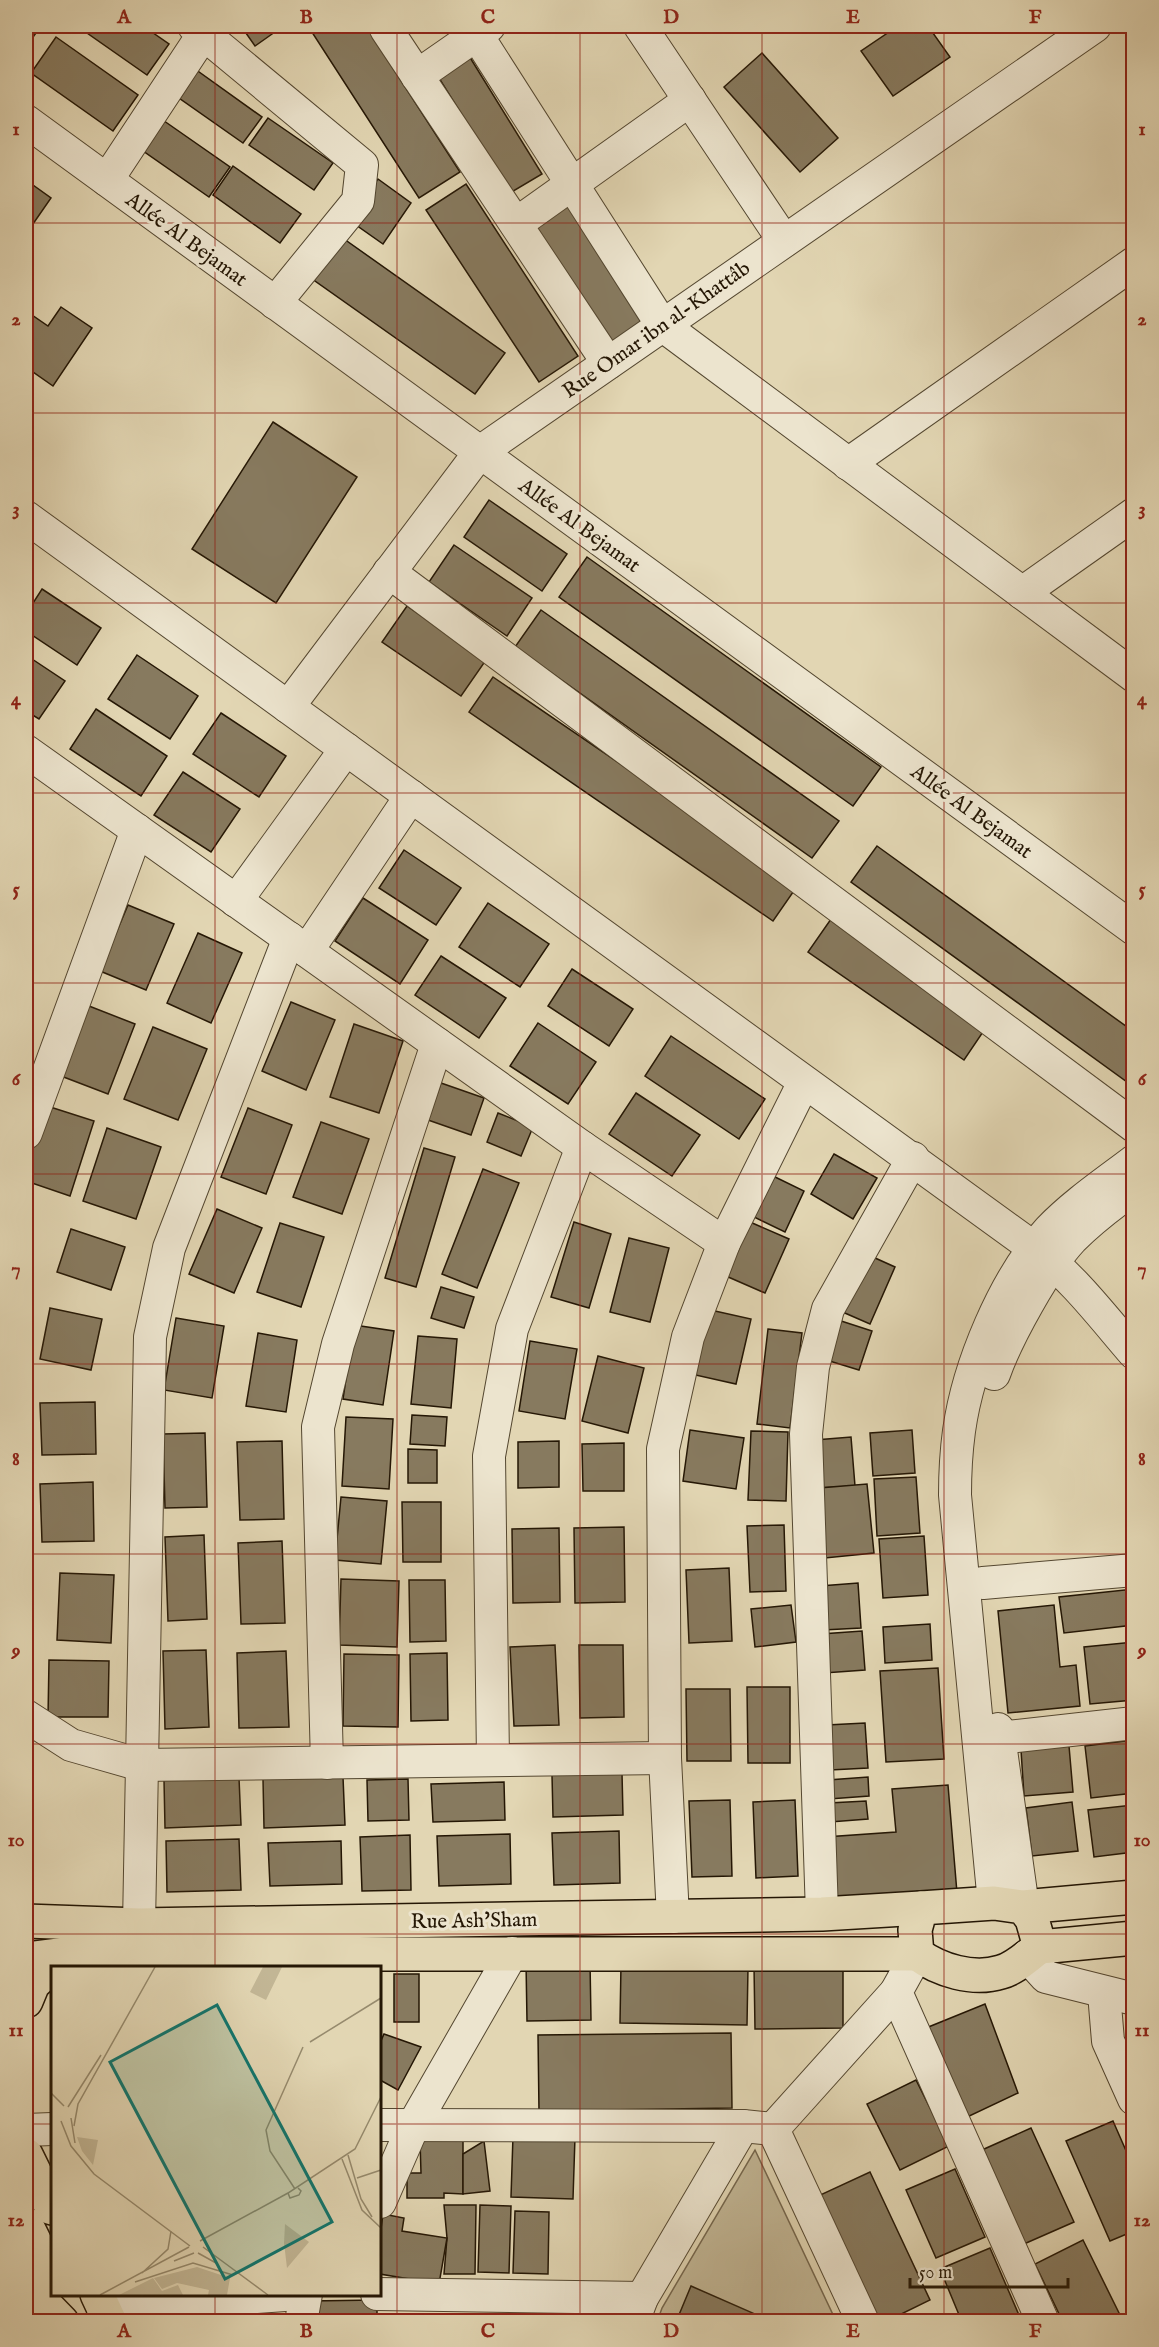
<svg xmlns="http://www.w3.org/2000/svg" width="1159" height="2347" viewBox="0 0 1159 2347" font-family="'IM FELL English',serif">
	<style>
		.green { fill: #c2b695; stroke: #74664d; stroke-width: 1.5 }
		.building { fill: #877a5f; stroke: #251705; stroke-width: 1.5 }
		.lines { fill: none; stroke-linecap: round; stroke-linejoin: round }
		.minor-casing { stroke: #544730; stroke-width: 34 }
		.major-casing { stroke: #251705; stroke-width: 36 }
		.highway-casing { stroke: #251705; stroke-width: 36 }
		.minor { stroke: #ece4ce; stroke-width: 32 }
		.major { stroke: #e2d6b3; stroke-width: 33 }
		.highway { stroke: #e2d6b3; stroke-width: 33 }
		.grid { fill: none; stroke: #8f2418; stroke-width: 1.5; stroke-opacity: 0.55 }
		.labels { text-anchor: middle; stroke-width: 6; stroke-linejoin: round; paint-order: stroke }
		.street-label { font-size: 21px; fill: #251705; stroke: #ece4ce }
		.inset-road { fill: none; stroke: #968a6d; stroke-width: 1.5 }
		.view { fill: #0f766e; fill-opacity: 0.15; stroke: #0f766e; stroke-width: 3 }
		.inset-edge { fill: none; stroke: #251705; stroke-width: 3 }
		.neatline { fill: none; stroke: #8f2418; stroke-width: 2 }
		.grid-label { font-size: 20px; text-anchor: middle; font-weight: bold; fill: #8f2418 }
	</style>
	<rect width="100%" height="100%" fill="#e2d6b3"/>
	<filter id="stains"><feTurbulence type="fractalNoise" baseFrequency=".00333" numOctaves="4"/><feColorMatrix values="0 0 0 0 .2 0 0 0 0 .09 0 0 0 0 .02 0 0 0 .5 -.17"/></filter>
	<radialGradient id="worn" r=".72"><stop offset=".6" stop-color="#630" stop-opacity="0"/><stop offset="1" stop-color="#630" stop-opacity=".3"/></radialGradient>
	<!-- green -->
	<polygon class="green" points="755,2150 836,2321 657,2322 662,2308"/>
	<!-- building -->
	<g class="building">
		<polygon points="26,26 41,26 26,47"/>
		<polygon points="77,26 143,26 169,44 147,75"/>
		<polygon points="241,26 281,26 282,27 255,46"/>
		<polygon points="308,26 366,26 460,172 419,198"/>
		<polygon points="898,26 928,26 950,57 893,96 861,51"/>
		<polygon points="56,37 138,95 113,131 31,73"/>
		<polygon points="466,51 542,174 510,193 434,70"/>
		<polygon points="762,53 838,138 800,172 724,87"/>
		<polygon points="188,64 262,117 243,143 169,91"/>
		<polygon points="157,116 230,167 209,197 136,146"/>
		<polygon points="268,118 333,163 314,190 249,145"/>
		<polygon points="233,166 301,214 280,243 213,195"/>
		<polygon points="378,179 411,203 383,244 349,220"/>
		<polygon points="26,180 51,198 26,234"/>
		<polygon points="466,184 578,356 539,382 426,210"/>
		<polygon points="565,196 651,332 613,355 527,220"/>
		<polygon points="337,234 505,353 475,394 308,276"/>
		<polygon points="61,307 92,328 53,386 26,367 26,311 48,326"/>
		<polygon points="273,422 357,477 276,603 192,549"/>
		<polygon points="489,500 567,554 542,591 464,537"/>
		<polygon points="454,545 532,598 507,636 429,582"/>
		<polygon points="587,557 881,767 853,806 559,597"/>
		<polygon points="42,589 101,628 77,665 26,631 26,614"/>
		<polygon points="407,606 486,660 461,696 382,642"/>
		<polygon points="541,610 839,821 812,858 515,647"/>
		<polygon points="26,655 65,681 39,719 26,711"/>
		<polygon points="137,655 198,696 170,739 108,699"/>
		<polygon points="493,677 798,885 773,921 469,712"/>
		<polygon points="96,709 167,756 141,796 70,749"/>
		<polygon points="221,713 286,756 259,797 193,754"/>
		<polygon points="183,772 240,809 211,852 154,815"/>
		<polygon points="877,846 1134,1032 1134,1087 851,882"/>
		<polygon points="404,850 461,888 436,925 379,888"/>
		<polygon points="363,898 428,940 400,984 335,941"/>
		<polygon points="488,903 549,944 520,987 459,947"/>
		<polygon points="128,905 174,924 146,990 100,971"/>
		<polygon points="831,919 987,1026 964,1060 808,952"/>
		<polygon points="198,933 242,953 211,1023 167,1003"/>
		<polygon points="441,956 506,998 479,1038 415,995"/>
		<polygon points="572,969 633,1009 609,1046 548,1006"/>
		<polygon points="291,1002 335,1020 306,1090 262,1071"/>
		<polygon points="89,1006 135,1024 108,1094 61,1076"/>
		<polygon points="538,1023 596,1062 568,1104 510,1066"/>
		<polygon points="354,1024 403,1041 379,1113 330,1097"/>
		<polygon points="153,1027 207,1049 178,1120 124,1099"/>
		<polygon points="671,1036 765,1099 739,1139 645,1076"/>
		<polygon points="441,1083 484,1098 471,1135 428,1120"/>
		<polygon points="636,1093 700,1135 672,1176 609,1134"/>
		<polygon points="44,1105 94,1121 70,1196 26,1181 26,1161"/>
		<polygon points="248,1108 292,1125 266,1194 221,1177"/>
		<polygon points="498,1113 533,1127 521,1156 487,1142"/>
		<polygon points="321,1122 369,1139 342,1214 293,1197"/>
		<polygon points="107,1128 161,1147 136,1219 83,1201"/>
		<polygon points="424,1148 455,1157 416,1287 385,1278"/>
		<polygon points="834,1154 877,1178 853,1219 811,1194"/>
		<polygon points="483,1169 519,1183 477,1288 442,1274"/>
		<polygon points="771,1175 804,1191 785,1232 752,1216"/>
		<polygon points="217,1209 262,1228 234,1293 189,1274"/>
		<polygon points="574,1222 611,1234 589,1308 551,1297"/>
		<polygon points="750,1222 789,1239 765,1293 726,1276"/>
		<polygon points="280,1223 324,1237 301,1307 257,1292"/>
		<polygon points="71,1229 125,1247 111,1290 57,1272"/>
		<polygon points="629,1238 669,1248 650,1322 610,1312"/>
		<polygon points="864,1253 895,1267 870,1324 838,1310"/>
		<polygon points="441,1287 474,1297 464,1328 431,1318"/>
		<polygon points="50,1308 102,1319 91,1370 40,1359"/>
		<polygon points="706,1309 751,1319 736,1384 691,1374"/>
		<polygon points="176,1318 224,1326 212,1398 164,1390"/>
		<polygon points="835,1319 872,1331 859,1370 823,1359"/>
		<polygon points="354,1325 394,1331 383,1405 343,1399"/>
		<polygon points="768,1329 802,1333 790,1428 757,1424"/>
		<polygon points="258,1333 297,1340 286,1412 246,1406"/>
		<polygon points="418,1336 457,1339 451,1408 411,1404"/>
		<polygon points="530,1341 577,1349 565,1419 519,1411"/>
		<polygon points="598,1356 644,1368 628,1433 582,1421"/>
		<polygon points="95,1402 96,1454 42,1455 40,1403"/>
		<polygon points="412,1415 447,1417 445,1446 410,1444"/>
		<polygon points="346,1417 393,1419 389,1489 342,1486"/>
		<polygon points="690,1430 744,1438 736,1489 683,1481"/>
		<polygon points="912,1430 915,1473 873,1476 870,1433"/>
		<polygon points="751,1431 788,1432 786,1501 748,1500"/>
		<polygon points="205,1433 207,1507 165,1508 163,1434"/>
		<polygon points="851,1437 855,1486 819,1488 815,1440"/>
		<polygon points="282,1441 284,1519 240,1520 237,1442"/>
		<polygon points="559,1441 559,1487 518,1488 518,1442"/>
		<polygon points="624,1443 624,1491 583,1491 582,1444"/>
		<polygon points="408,1449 437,1450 437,1483 408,1483"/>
		<polygon points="916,1477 920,1533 877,1536 874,1479"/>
		<polygon points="93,1482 94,1541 42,1542 40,1484"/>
		<polygon points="867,1484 874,1553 825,1558 819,1488"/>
		<polygon points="341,1497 387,1501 381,1564 335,1560"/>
		<polygon points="402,1502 441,1502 441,1562 403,1562"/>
		<polygon points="784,1525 786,1591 750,1592 747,1526"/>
		<polygon points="624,1527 625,1602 575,1603 574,1528"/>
		<polygon points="559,1528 560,1602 513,1603 512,1529"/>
		<polygon points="204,1535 207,1619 168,1621 165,1537"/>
		<polygon points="924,1536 928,1595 883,1598 879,1539"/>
		<polygon points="282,1541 285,1623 241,1624 238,1543"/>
		<polygon points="729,1568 732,1641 689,1643 686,1570"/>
		<polygon points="60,1573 114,1575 111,1643 57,1640"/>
		<polygon points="26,1575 32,1575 31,1642 26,1642"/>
		<polygon points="341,1579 399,1581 397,1647 339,1645"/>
		<polygon points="409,1580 445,1580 446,1641 410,1642"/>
		<polygon points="858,1583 861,1628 823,1630 820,1586"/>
		<polygon points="1134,1589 1134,1625 1064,1633 1059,1597"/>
		<polygon points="791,1605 796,1642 755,1647 751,1609"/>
		<polygon points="1054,1605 1060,1667 1076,1665 1080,1706 1008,1713 998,1611"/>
		<polygon points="930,1624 932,1660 885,1663 883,1627"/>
		<polygon points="862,1631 865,1670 824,1673 821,1634"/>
		<polygon points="1134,1642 1134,1700 1090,1704 1084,1647"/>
		<polygon points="555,1645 559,1725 514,1726 510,1647"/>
		<polygon points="579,1645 623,1645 624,1717 580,1718"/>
		<polygon points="206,1650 209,1727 165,1729 163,1651"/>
		<polygon points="286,1651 289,1727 239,1728 237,1653"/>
		<polygon points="447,1653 448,1720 411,1721 410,1654"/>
		<polygon points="344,1654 399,1655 398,1727 343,1726"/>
		<polygon points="49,1660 109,1661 108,1717 48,1717"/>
		<polygon points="938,1668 944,1759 886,1762 880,1671"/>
		<polygon points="747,1687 790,1687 790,1763 748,1763"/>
		<polygon points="686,1689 730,1689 731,1761 687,1761"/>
		<polygon points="865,1723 868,1768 830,1770 827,1725"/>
		<polygon points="1133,1740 1134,1793 1091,1798 1085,1746"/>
		<polygon points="1069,1746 1073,1792 1024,1796 1021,1750"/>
		<polygon points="622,1773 623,1815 553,1817 552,1775"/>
		<polygon points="343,1777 345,1825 264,1828 263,1779"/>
		<polygon points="868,1777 869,1796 829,1799 828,1780"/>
		<polygon points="239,1778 241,1825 165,1828 164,1780"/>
		<polygon points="408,1779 409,1820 368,1821 367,1780"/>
		<polygon points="504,1782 505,1820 433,1822 431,1784"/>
		<polygon points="948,1785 957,1893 830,1903 825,1837 896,1832 892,1789"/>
		<polygon points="730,1800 732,1876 692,1877 689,1801"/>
		<polygon points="795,1800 798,1876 756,1878 753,1802"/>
		<polygon points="866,1801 868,1819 830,1822 829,1803"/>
		<polygon points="1072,1802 1078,1851 1032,1856 1026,1808"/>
		<polygon points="1133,1805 1134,1852 1094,1857 1088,1810"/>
		<polygon points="619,1831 620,1883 554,1885 552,1833"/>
		<polygon points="510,1834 511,1884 439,1886 437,1836"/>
		<polygon points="410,1835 411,1890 362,1891 360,1837"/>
		<polygon points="239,1839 241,1890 167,1892 166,1841"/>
		<polygon points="341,1841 342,1884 270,1886 268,1843"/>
		<polygon points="526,1962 590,1962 591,2020 527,2021"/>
		<polygon points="621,1964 748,1967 747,2025 620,2023"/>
		<polygon points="843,1965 843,2028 755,2029 754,1966"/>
		<rect x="394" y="1974" width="25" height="48"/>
		<polygon points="985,2004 1018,2093 963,2119 926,2028"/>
		<polygon points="731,2033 732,2108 539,2111 538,2035"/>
		<polygon points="384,2034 421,2047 398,2090 380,2080 380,2043"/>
		<polygon points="916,2080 949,2146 900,2170 867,2104"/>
		<polygon points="1113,2121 1134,2169 1134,2231 1110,2241 1066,2141"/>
		<polygon points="1031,2128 1074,2222 1024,2244 982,2150"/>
		<polygon points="463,2134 463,2194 444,2193 444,2198 407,2198 407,2173 421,2173 420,2140"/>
		<polygon points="513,2136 575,2137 573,2199 511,2197"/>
		<polygon points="484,2141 490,2191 463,2194 463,2154"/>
		<polygon points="955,2169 985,2237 936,2258 906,2190"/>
		<polygon points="870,2172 930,2300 885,2322 877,2322 818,2196"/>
		<polygon points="444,2205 476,2205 475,2274 444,2274 447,2238"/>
		<polygon points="480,2205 511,2206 509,2273 478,2272"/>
		<polygon points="515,2211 549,2212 548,2274 513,2273"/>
		<polygon points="383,2214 404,2218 402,2231 447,2238 439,2284 380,2274 380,2236"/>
		<polygon points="1083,2240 1120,2315 1107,2322 1063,2322 1035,2264"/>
		<polygon points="990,2248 1022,2322 962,2322 940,2269"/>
		<polygon points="691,2286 773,2322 676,2322"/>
		<polygon points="377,2300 377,2322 309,2322 309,2301"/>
	</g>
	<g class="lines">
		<defs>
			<g id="minor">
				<polyline points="194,26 362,165 358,201 275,303"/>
				<polyline points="471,26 662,325 1134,676"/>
				<polyline points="640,26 784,241"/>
				<polyline points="386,29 608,363"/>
				<polyline points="417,76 489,26"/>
				<polyline points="26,121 1134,929"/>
				<polyline points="107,180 204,33 199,26"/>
				<polyline points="516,224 690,100"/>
				<polyline points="848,464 1134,263"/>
				<path d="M26,517L1034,1248C1073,1277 1102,1316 1134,1353"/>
				<polyline points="389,572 1134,1126"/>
				<polyline points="1022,593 1134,514"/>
				<polyline points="288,707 480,452 1095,26"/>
				<polyline points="26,751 582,1147 724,1243"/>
				<polyline points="236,901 346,749"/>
				<polyline points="307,951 411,796"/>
				<polyline points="26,1133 137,830"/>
				<path d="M994,1374C1007,1337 1045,1268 1072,1239C1086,1225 1102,1212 1118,1200"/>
				<polyline points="983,1583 1134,1570"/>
				<polyline points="26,1716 71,1745 141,1765 665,1758"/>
				<polyline points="998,1729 1023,1907"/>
				<polyline points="999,1738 1134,1723"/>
				<polyline points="493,1760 489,1456 512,1329 582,1147"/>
				<polyline points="327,1763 318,1427 338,1344 437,1044"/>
				<path d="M994,1903L955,1495C955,1474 956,1453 959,1431C968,1366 1004,1279 1049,1230C1074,1204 1105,1183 1134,1161"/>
				<polyline points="822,1914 806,1434 813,1367 828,1309 913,1158"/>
				<polyline points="673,1917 665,1758 663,1449 688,1337 724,1243 804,1082"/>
				<polyline points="139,1925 150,1337 169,1248 289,938"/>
				<polyline points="917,1954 896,1992 1043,2322"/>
				<polyline points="1027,1956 1046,1977 1134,1999"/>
				<polyline points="1104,1993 1108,2041 1134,2099"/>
				<polyline points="380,2125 743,2126 773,2129"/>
				<polyline points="26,2130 52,2129"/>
				<polyline points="380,2202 414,2124 512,1953"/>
				<polyline points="377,2294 642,2298"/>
				<polyline points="103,2308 299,2294"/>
				<polyline points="301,2322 306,2294"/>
				<polyline points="633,2322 642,2298 743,2126"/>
				<polyline points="863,2322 773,2129 896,1992"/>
			</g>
			<g id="major">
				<path d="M1023,1907L1032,1919L1040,1947C1027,1956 1016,1968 1001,1972C973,1981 939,1970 917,1954L915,1930L921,1908L994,1903L1023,1907L1134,1897"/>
				<polyline points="26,1921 139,1925 822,1914 921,1908"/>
				<polyline points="1040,1947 1134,1938"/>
				<polyline points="26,1959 65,1954 917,1954"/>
			</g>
			<g id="highway">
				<polyline points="26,2001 33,1984 65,1954"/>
				<polyline points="26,2155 52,2208"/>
				<polyline points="26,2224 52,2277"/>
				<polyline points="26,2285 62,2322"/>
				<polyline points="97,2294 110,2322"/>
			</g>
		</defs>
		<!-- minor casing -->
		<use href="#minor" class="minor-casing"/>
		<!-- major casing -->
		<use href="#major" class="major-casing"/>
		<!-- highway casing -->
		<use href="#highway" class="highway-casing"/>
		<!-- minor -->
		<use href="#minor" class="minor"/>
		<!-- major -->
		<use href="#major" class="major"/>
		<!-- highway -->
		<use href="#highway" class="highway"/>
	</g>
	<!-- grid -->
	<path class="grid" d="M215,26V1968M397,26V2322M580,26V2322M762,26V2322M944,26V2322M26,223H1134M26,413H1134M26,603H1134M26,793H1134M26,983H1134M26,1174H1134M26,1364H1134M26,1554H1134M26,1744H1134M26,1934H1134M26,2124H52M380,2124H1134M215,2294V2322"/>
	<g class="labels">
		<!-- street labels -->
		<g class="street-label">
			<text transform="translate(187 239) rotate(36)" y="7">Allée Al Bejamat</text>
			<text transform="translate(656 329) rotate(-35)" y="7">Rue Omar ibn al-Khattâb</text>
			<text transform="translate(580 525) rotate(36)" y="7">Allée Al Bejamat</text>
			<text transform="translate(972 811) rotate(36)" y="7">Allée Al Bejamat</text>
			<text transform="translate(474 1920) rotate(-1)" y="7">Rue Ash'Sham</text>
		</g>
	</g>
	<!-- overview -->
	<g transform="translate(51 1966)">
		<rect width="330" height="330" fill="#e2d6b3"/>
		<path d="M212,1H231L215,34L199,26ZM26,171L47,174L42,199L31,185ZM234,258L258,276L236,302L233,277ZM146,301L179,312L176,329H157L158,324L126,317L111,323L103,312ZM102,312L111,325L127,319L132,329H68Z" fill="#c2b695"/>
		<path class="inset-road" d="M259,76L330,32M0,127L13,140M17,141L50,89M20,152L24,177M10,155L20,180L43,208L139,280M23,160L27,138L104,1M297,189L310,233L321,251M291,193L311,244L330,262M306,212L330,204M247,222L250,225L248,229L239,232L237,227L304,183L330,131M244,223L219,185L215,164L252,81M149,275L237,227M152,281L217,329M147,287L165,297M123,295L143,287M91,307L117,283L120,265M84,316L142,297L182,309M49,329L138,281"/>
		<path class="view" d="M166,39L281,256L174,313L59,96Z"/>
		<rect width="330" height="330" class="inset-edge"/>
	</g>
	<!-- margin -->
	<rect width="1159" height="2347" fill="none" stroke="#e2d6b3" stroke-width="66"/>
	<!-- scale -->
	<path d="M910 2278v9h158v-9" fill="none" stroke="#251705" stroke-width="3"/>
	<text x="919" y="2278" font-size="18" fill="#251705" stroke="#ece4ce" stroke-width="4.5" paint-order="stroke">50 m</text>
	<rect x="33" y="33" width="1093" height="2281" class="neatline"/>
	<g class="grid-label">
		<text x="124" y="23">A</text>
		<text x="306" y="23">B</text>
		<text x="488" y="23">C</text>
		<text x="671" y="23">D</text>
		<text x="853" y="23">E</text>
		<text x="1035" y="23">F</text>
		<text x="16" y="135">1</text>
		<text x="1142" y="135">1</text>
		<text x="16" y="325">2</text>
		<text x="1142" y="325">2</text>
		<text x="16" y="515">3</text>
		<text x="1142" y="515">3</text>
		<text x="16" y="705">4</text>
		<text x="1142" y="705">4</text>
		<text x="16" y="895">5</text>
		<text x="1142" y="895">5</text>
		<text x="16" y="1085">6</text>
		<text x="1142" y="1085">6</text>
		<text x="16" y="1275">7</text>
		<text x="1142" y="1275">7</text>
		<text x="16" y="1465">8</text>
		<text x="1142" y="1465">8</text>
		<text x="16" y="1656">9</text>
		<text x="1142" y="1656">9</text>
		<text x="16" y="1846">10</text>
		<text x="1142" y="1846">10</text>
		<text x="16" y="2036">11</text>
		<text x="1142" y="2036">11</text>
		<text x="16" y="2226">12</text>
		<text x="1142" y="2226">12</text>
		<text x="124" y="2337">A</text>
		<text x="306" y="2337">B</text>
		<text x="488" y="2337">C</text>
		<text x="671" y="2337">D</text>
		<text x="853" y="2337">E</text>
		<text x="1035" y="2337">F</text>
	</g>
	<rect width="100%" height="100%" filter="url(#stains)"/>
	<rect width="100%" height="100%" fill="url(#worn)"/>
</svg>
